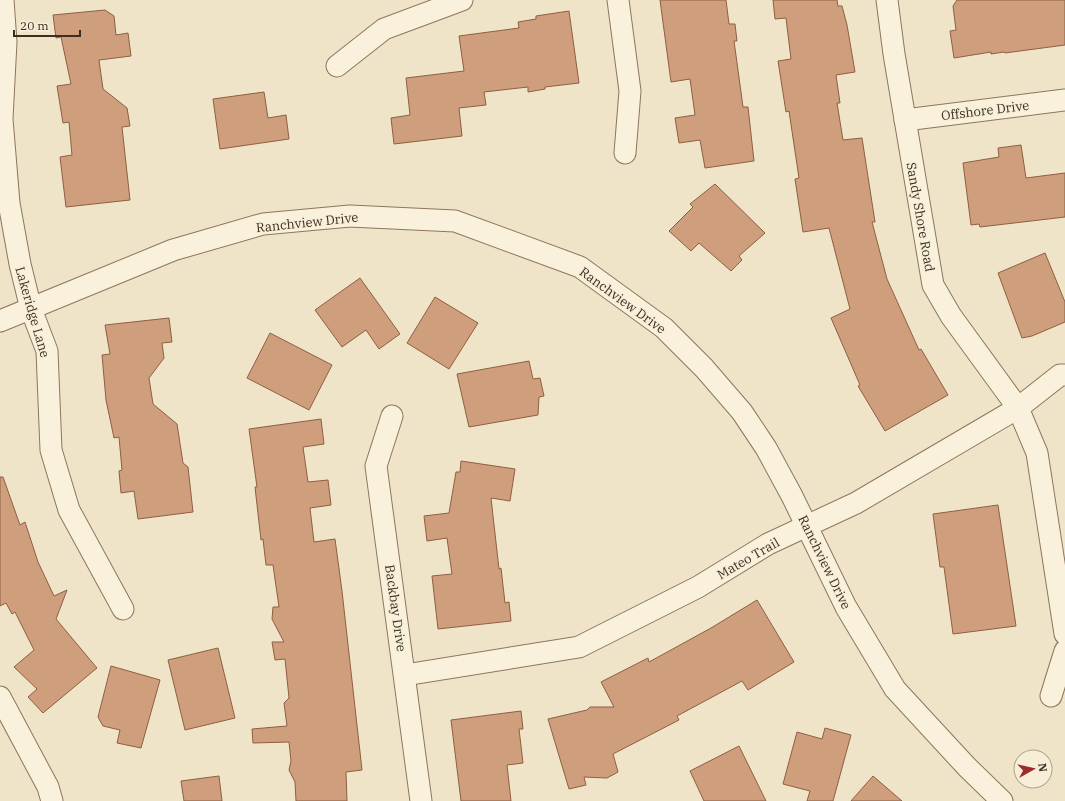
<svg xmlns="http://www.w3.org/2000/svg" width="1065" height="801" viewBox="0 0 1065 801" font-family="'IBM Plex Serif',serif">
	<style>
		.building { fill: #cf9f7d; stroke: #8d5f41 }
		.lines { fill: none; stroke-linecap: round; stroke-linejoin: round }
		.minor-casing { stroke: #8d765c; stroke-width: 23 }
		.minor { stroke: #faf1dc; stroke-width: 21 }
		.labels { text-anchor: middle; stroke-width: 3; stroke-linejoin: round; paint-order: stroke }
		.street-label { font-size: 13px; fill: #3d2e20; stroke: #f7eed8 }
	</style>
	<rect width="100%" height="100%" fill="#f0e4c8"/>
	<!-- building -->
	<g class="building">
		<polygon points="660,0 726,0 729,24 735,24 737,41 734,41 743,107 748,107 754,161 705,168 700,140 679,143 675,118 695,115 690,79 671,82"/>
		<polygon points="773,0 837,0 838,6 842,6 847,25 855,72 836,75 840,103 837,103 843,140 862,138 875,222 872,222 887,279 919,350 921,349 948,395 885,431 858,386 860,385 831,318 850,309 829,228 803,232 795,179 799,178 789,111 786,112 778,61 791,59 786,18 775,19"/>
		<polygon points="957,0 1065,0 1065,45 1005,53 1004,52 991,54 991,52 954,58 950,31 956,30 953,6"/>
		<polygon points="105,10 114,16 116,35 128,33 131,56 99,60 103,89 127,108 130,126 122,127 130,200 66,207 60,157 72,155 69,122 63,123 57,86 71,84 61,37 56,38 53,15"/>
		<polygon points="569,11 579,83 545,87 545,89 528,92 528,87 484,92 486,105 459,108 462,136 394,144 391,118 410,115 406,78 464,71 459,36 519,28 518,22 536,19 536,16"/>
		<polygon points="264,92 268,118 286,115 289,139 220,149 213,99"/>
		<polygon points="1021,145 1026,178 1065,173 1065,217 980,227 979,224 971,225 963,163 999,157 998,148"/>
		<polygon points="715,184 765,233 739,256 742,260 731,271 699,243 691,251 669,231 693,207 690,204"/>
		<polygon points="1045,253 1065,302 1065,322 1032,336 1022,338 998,273"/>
		<polygon points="360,278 400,334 379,349 366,330 342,347 315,310"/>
		<polygon points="435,297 478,323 449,369 407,343"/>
		<polygon points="169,318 172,342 162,343 164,358 149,378 153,404 177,424 183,463 188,467 193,512 138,519 134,491 121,493 119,471 122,470 119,437 114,438 106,400 102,355 110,354 105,325"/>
		<polygon points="270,333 332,365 309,410 247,378"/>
		<polygon points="529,361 533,379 540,378 544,396 539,397 538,415 469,427 457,374"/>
		<polygon points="321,419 324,444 303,447 308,482 328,480 331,505 310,508 314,542 335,539 342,591 362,770 346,772 347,801 296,801 295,782 289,770 291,761 289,742 253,743 252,729 287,726 284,703 289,698 285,659 275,660 272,642 284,642 272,619 273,607 279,607 273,565 266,565 263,539 261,540 255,487 257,487 249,429"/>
		<polygon points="461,461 515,469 510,501 491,498 499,569 501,568 505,603 509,602 511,621 438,629 432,576 452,574 447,538 427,541 424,516 449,513 456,472 460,472"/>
		<polygon points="0,477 3,477 20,525 25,522 38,562 54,596 67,590 56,619 97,668 43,713 28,697 37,689 14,667 34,650 15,612 12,614 6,603 0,606"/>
		<polygon points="998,505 1016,626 953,634 944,567 940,567 933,514"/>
		<polygon points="757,600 794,662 748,690 742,681 677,716 679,720 613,754 618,772 607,778 584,777 586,785 569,789 548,719 587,710 590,707 614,707 601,682 648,658 649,662 711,628"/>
		<polygon points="218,648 235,718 185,730 168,660"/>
		<polygon points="111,666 160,680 141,748 117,743 120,730 103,726 98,717"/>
		<polygon points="521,711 523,729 519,729 523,763 507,765 511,801 461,801 451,720"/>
		<polygon points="825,728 851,735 833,801 807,801 810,791 783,784 797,732 822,739"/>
		<polygon points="739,746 766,801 704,801 690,771"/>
		<polygon points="219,776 222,801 184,801 181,781"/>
		<polygon points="873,776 902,801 851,801"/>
	</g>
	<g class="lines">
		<defs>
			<g id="minor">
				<polyline points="3,0 6,42 2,119 9,203 20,264 31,309 47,351 51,450 69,510 123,609"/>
				<polyline points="618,0 630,91 625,153"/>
				<polyline points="887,0 894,54 933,285 951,316 1018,408 1037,453 1065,634"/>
				<polyline points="337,66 384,29 462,0"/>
				<polyline points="905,120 1065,100"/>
				<polyline points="0,321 173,250 263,224 350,216 455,221 580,267 664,328 704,368 742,412 766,448 792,496 846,607 895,689 967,767 1002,801"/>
				<polyline points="392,416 376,466 421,801"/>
				<polyline points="405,675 579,647 698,587 768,544 856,503 1018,408 1060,375 1065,375"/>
				<polyline points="1051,696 1065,651"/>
				<polyline points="0,697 48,787 52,801"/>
			</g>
		</defs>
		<!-- minor casing -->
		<use href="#minor" class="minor-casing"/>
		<!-- minor -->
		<use href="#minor" class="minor"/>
	</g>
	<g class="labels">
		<!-- street labels -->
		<g class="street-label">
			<text transform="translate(985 110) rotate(-7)" y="5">Offshore Drive</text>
			<text transform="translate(921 217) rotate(80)" y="5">Sandy Shore Road</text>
			<text transform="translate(307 222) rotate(-6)" y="5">Ranchview Drive</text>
			<text transform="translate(623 300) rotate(36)" y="5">Ranchview Drive</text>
			<text transform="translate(33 312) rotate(74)" y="5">Lakeridge Lane</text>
			<text transform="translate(748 558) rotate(-30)" y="5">Mateo Trail</text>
			<text transform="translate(825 562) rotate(64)" y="5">Ranchview Drive</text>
			<text transform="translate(396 608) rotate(82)" y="5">Backbay Drive</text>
		</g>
	</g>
	<!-- north arrow -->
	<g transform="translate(1033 769) rotate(82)"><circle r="19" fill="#f7eed8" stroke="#ada18e"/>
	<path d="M0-3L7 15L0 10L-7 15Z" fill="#9e2a2b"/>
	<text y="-6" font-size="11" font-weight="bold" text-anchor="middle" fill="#3d2e20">N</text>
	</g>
	<!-- scale -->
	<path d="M14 30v6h66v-6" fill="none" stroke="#3d2e20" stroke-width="2"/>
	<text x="20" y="30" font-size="12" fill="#3d2e20" stroke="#f7eed8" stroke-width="3" paint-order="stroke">20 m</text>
</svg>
